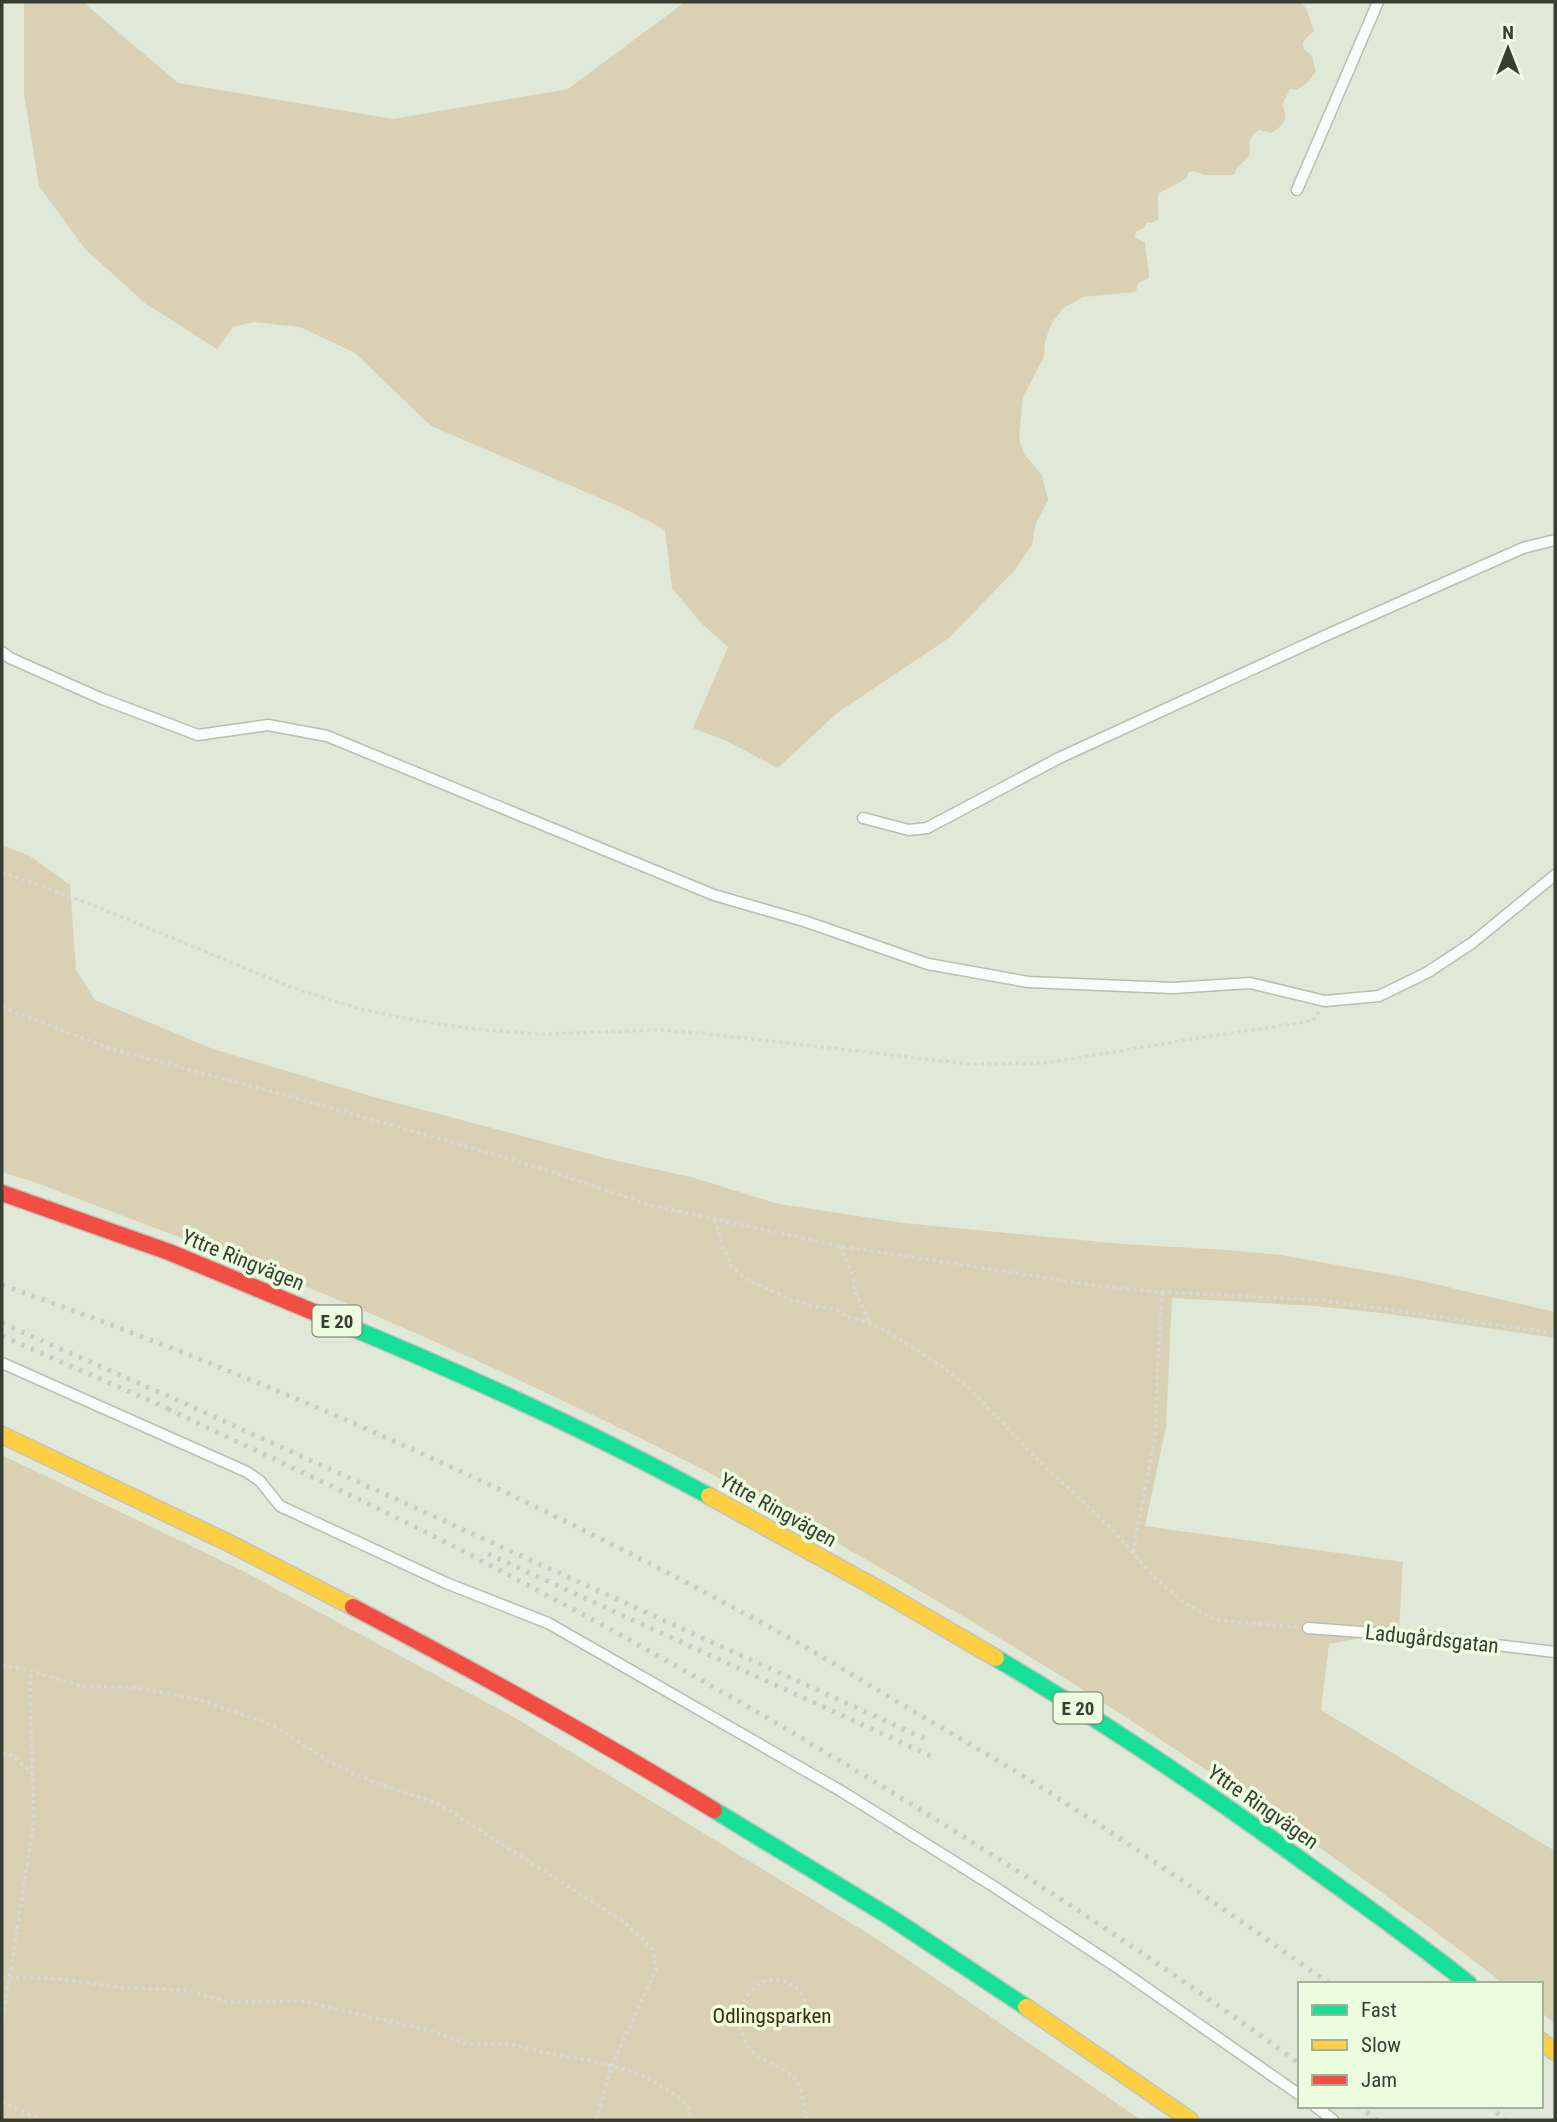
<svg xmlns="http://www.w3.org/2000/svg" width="1557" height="2122" viewBox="0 0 1557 2122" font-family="'Roboto Condensed',sans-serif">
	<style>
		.green { fill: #dad1b4 }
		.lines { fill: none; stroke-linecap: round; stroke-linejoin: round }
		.lane-casing { stroke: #b7bfb1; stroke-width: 13 }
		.fast-casing { stroke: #c1c5bc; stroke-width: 19 }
		.slow-casing { stroke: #c1c5bc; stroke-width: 19 }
		.jam-casing { stroke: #c1c5bc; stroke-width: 19 }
		.path { stroke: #d7d9d5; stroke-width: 3.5; stroke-dasharray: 3.5 3.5; stroke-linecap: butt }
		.lane { stroke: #fafcf9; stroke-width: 10 }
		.fast { stroke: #16e098; stroke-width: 16 }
		.slow { stroke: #ffcf43; stroke-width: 16 }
		.jam { stroke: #f24e42; stroke-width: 16 }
		.rail { stroke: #c9ccc7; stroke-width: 5; stroke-dasharray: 3.5 7; stroke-linecap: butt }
		.labels { text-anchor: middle; stroke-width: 7; stroke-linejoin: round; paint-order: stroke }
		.shield { fill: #ecfedf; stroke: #6e7866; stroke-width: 2 }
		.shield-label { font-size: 19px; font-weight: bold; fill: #383e32 }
		.street-label { font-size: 21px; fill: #383e32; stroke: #ecfedf }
		.park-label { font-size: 21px; fill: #3e2b09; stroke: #ecfedf }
	</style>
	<rect width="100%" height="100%" fill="#e0e9d8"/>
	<!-- green -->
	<g class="green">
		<path d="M24,2H83L178,83L393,119L568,89L685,2H1301L1307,10L1314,31C1303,41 1297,45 1312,56L1316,72L1307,83L1296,90L1290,89L1282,105C1290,119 1283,126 1271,133L1259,130C1248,137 1249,143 1250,155L1237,168L1234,175H1204L1194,171L1189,172L1186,179L1159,193C1156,202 1160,210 1158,220L1151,223L1147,222L1144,228L1136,232L1135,238L1145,242C1145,254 1149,266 1149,278L1138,283L1136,292L1083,297L1063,308L1052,323L1045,341L1044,357L1023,397L1019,438L1024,454L1042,475L1048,500L1036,523L1032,545L1014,571L949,638L837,713L778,768L724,740L693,728L728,647L701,623L672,588L665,530L623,508L431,426L355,353L300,327L254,322L233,327L217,349L146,304L85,249L39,186L24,93Z"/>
		<path d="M2,845L30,856L70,885L76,970L95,1000L213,1049L374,1097L613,1160L691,1177L779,1204L904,1223L1123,1244L1227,1250L1281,1255L1409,1278L1555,1312V1338L1390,1314L1315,1306L1172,1298L1166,1427L1145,1526L1403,1562L1399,1630L1329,1644L1321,1710L1555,1851V2024L1541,2012V1984H1504C1321,1843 1131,1715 932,1598C840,1544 748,1491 652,1444C539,1388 424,1335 307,1287C219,1251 129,1219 40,1184L2,1172Z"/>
		<polygon points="2,1455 241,1570 512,1716 882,1942 1141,2120 2,2120"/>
	</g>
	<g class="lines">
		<defs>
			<g id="lane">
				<polyline points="1297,190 1378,2"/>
				<polyline points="2,652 10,658 100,698 198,735 268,725 327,736 714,895 804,921 928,964 1028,982 1173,988 1250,983 1325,1001 1379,996 1428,972 1472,943 1555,875"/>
				<polyline points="863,818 909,830 927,828 1059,758 1329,634 1523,548 1555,540"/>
				<polyline points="2,1363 247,1472 260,1481 280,1506 446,1583 548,1623 841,1791 993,1886 1115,1966 1300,2095"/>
				<polyline points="1308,1628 1428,1637 1555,1652"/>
				<polyline points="1315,2106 1333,2120"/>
			</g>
			<g id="fast">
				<path d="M328,1318C457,1371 586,1429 709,1496"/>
				<path d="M996,1658C1106,1723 1212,1795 1315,1870C1367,1907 1419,1944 1469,1984"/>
				<polyline points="714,1810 890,1917 1026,2007"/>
			</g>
			<g id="slow">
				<polyline points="2,1435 231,1544 353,1607"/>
				<polyline points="709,1496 871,1585 996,1658"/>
				<polyline points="1026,2007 1190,2120"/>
				<polyline points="1541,2041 1555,2052"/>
			</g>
			<g id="jam">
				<polyline points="2,1193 169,1252 328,1318"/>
				<path d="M353,1607C475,1671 596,1738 714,1810"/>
			</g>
		</defs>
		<!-- lane casing -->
		<use href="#lane" class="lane-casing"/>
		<!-- fast casing -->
		<use href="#fast" class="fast-casing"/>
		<!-- slow casing -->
		<use href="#slow" class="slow-casing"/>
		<!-- jam casing -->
		<use href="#jam" class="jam-casing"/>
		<!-- path -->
		<g class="path">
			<polyline points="2,872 93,905 293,988 360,1009 431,1023 486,1030 542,1034 659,1030 700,1033 970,1064 1046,1063 1211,1036 1312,1021 1319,1012"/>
			<polyline points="2,1007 111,1049 289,1096 486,1152 552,1172 649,1205 840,1246 1105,1287 1162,1292 1320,1300 1555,1333"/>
			<polyline points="715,1219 723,1250 729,1257 730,1265 747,1280 780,1294 792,1302 800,1301 811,1306 837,1310 847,1317 870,1323 889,1332 943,1367 973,1392 1037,1459 1111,1528 1154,1577 1184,1603 1216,1620 1296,1627"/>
			<polyline points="840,1246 853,1276 854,1289 870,1323"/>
			<polyline points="1133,1552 1156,1431 1157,1375 1162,1292"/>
			<polyline points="2,1665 31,1671 84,1687 131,1687 193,1698 271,1724 334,1764 376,1783 437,1803 624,1922 653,1949 656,1970 612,2066 596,2120"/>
			<polyline points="2,1753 12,1756 32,1773"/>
			<polyline points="2,1977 61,1979 125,1988 185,1990 229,2002 303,2001 431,2031 469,2044 515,2045 551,2054 587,2060 640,2074 676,2095 688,2106 692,2120"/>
			<path d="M780,2014L784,2027L801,2026C803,2021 806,2016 806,2011C807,1983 770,1968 752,1990C749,1994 744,1998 743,2003C736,2021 742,2045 758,2056C770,2064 785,2068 795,2079C804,2091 804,2106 806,2120"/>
			<polyline points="2,2025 34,1821 30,1691 31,1671"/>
			<polyline points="2,2102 41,2120"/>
		</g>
		<!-- lane -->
		<use href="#lane" class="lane"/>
		<!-- fast -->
		<use href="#fast" class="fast"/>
		<!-- slow -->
		<use href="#slow" class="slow"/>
		<!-- jam -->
		<use href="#jam" class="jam"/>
		<!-- rail -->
		<g class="rail">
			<path d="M2,1285C271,1380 532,1496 782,1634C824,1657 864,1682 906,1707C958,1737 1010,1767 1061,1800C1153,1859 1241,1921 1330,1984"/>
			<polyline points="2,1323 186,1404 930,1741"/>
			<polyline points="2,1336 176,1412"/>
			<path d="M168,1409C273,1459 379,1507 482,1561C766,1709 1041,1876 1300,2064"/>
			<polyline points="488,1554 931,1756"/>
			<polyline points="1358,2106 1377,2120"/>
			<polyline points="1488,2106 1506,2120"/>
		</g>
	</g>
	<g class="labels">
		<!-- shield labels -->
		<g class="shield">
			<rect x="312.5" y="1305.5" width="49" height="31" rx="5"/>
			<rect x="1053.5" y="1692.5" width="49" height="31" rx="5"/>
		</g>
		<g class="shield-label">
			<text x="337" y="1328">E 20</text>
			<text x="1078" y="1715">E 20</text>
		</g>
		<!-- street labels -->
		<g class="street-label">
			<text transform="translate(243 1260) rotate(22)" y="7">Yttre Ringvägen</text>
			<text transform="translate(778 1510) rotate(29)" y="7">Yttre Ringvägen</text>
			<text transform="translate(1432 1639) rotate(6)" y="7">Ladugårdsgatan</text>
			<text transform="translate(1263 1807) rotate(35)" y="7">Yttre Ringvägen</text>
		</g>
		<!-- park labels -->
		<g class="park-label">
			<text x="772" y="2023">Odlingsparken</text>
		</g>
	</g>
	<!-- border -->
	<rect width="1557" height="2122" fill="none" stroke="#383e32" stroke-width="7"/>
	<!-- legend -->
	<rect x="1298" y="1982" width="245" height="126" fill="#ecfedf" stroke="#a4b19a" stroke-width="2"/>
	<rect x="1312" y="2005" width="35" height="10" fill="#16e098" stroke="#a4b19a" stroke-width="2"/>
	<text x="1361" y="2017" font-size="21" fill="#383e32">Fast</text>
	<rect x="1312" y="2040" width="35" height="10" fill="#ffcf43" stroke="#a4b19a" stroke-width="2"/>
	<text x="1361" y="2052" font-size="21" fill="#383e32">Slow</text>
	<rect x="1312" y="2075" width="35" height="10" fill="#f24e42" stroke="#a4b19a" stroke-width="2"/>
	<text x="1361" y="2087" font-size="21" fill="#383e32">Jam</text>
	<!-- north arrow -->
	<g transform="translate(1508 49)" stroke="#ecfedf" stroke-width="5" paint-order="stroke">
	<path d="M0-5L12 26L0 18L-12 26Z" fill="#383e32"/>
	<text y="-10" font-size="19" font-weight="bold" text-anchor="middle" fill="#383e32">N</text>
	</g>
</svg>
